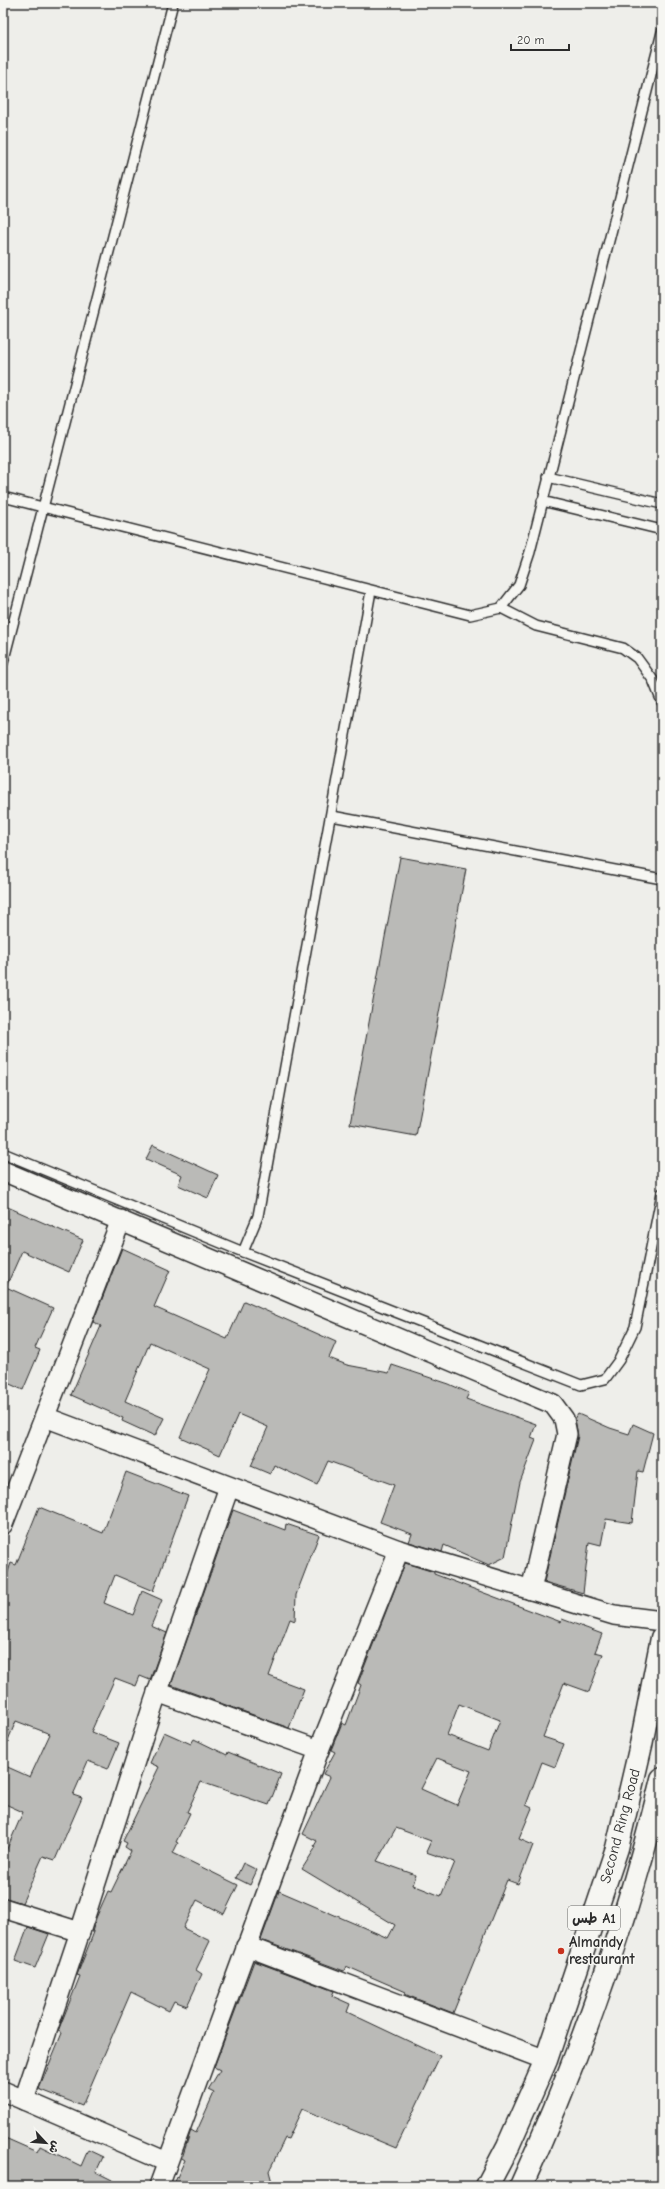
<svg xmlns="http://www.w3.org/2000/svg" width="665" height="2189" viewBox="0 0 665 2189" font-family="'Comic Neue','Playpen Sans Arabic',sans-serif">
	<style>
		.building { fill: #babab7; stroke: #2b2b2b; fill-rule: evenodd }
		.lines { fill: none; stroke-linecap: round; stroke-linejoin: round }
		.service-casing { stroke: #2b2b2b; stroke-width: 12 }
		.minor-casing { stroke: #2b2b2b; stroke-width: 22 }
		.trunk-casing { stroke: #2b2b2b; stroke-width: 25 }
		.service { stroke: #f6f6f2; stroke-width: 9 }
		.minor { stroke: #f6f6f2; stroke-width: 19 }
		.trunk { stroke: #f6f6f2; stroke-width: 22 }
		.poi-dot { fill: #c8321e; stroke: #f6f6f2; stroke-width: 1.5 }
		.labels { text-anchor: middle; stroke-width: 3; stroke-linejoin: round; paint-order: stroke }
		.shield { fill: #f6f6f2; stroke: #686867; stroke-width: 1 }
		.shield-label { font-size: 14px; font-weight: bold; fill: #2b2b2b }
		.street-label { font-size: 15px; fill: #2b2b2b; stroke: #f6f6f2 }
		.poi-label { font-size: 15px; font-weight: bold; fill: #2b2b2b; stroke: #f6f6f2; text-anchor: start }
	</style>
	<rect width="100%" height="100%" fill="#eeeeea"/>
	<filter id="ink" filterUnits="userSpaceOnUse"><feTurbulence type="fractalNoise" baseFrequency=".025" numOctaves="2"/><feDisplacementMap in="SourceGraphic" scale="8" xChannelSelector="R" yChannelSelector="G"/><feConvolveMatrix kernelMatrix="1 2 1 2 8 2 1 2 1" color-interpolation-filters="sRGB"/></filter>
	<g filter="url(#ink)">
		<!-- building -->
		<g class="building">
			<polygon points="400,857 466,869 416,1136 350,1124"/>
			<polygon points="153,1145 218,1175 208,1198 178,1185 182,1175 146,1159"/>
			<polygon points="3,1205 83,1240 69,1272 22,1251 6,1287 53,1308 35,1348 40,1350 23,1390 3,1381"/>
			<polygon points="122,1248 170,1270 154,1307 227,1339 244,1301 336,1342 329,1358 347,1365 389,1373 392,1365 449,1384 469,1393 466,1399 536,1424 531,1438 536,1440 520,1482 505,1557 489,1565 444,1545 442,1552 409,1542 412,1534 380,1522 394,1485 328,1461 317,1485 274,1465 270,1474 251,1466 268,1427 238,1414 220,1455 180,1437 210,1369 150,1342 125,1401 164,1418 155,1436 122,1421 123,1418 71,1395 101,1326 93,1322"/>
			<polygon points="578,1414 610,1428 629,1434 633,1424 653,1433 643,1472 638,1471 632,1523 606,1519 601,1545 589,1542 583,1593 544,1582 578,1436 575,1419"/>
			<polygon points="126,1472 188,1496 153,1591 115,1575 104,1603 133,1615 142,1591 162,1600 151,1626 167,1633 150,1680 140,1676 136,1686 115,1678 91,1732 119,1743 108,1769 88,1761 73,1795 82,1798 55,1860 43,1856 22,1903 3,1897 3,1858 23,1812 3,1803 3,1765 30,1777 50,1734 16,1721 3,1752 3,1586 11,1563 16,1565 39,1507 103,1533"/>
			<polygon points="233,1510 285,1530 286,1524 319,1535 296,1595 295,1621 290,1619 269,1676 304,1689 289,1728 171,1685"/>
			<path d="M405,1563L434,1572V1574L561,1622L562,1619L602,1634L595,1652L603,1654L589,1692L564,1683L543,1737L564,1744L555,1767L542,1762L526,1805L532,1808L519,1839L533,1845L518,1884L507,1880L453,2013L409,1996L405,1994L406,1992L346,1966L344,1971L261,1940L279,1891L388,1938L395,1925L302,1869L316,1847L314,1846L317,1841L303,1834L330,1777L323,1774L335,1752L331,1750L342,1723L346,1725L361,1685L358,1683ZM459,1704L500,1720L488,1751L447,1735ZM437,1758L471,1771L457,1805L421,1789ZM396,1828L431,1841L426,1852L455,1862L441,1896L413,1885L416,1875L377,1861Z"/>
			<polygon points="164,1732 191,1744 194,1739 227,1755 228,1752 281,1774 269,1805 201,1782 187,1812 190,1813 176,1842 178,1843 173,1853 238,1885 224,1914 197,1900 183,1928 210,1941 196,1970 202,1974 187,2006 174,2001 169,2011 131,1992 82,2106 39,2089 62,2033 58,2031 80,1976 77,1975 94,1932 92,1932 96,1918 108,1891 111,1892 131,1851 125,1847 127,1843 123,1841 159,1767 150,1763"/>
			<polygon points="243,1863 257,1870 250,1885 236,1878"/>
			<polygon points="28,1927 49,1934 35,1968 15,1961"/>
			<polygon points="254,1961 334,1991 332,1996 350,2004 347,2012 440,2056 396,2148 302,2109 288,2139 285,2138 269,2171 273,2186 173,2186 185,2160 182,2158 191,2130 196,2133 214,2093 208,2090 220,2070 214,2067"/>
			<polygon points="3,2137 37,2152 40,2146 81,2166 88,2150 103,2157 96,2172 124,2186 3,2186"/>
		</g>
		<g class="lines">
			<defs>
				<g id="service">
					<polyline points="548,477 662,504"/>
					<polyline points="3,497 470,615 501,608 536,626 623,648 637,658 653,680 662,702"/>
					<polyline points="542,501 662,530"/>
					<polyline points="501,608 519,585 530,552 662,32"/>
					<polyline points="3,663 173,3"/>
					<polyline points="332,816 662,879"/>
					<polyline points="3,1153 243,1252 581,1385 605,1379 619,1360 635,1327 662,1193"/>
					<polyline points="243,1252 258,1216 371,591"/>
				</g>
				<g id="minor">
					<polyline points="3,1171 553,1404 564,1419 567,1434 531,1590"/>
					<polyline points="45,1417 399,1550 614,1615 662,1621"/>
					<polyline points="3,1524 121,1220"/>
					<polyline points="157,1692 319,1750"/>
					<polyline points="3,1908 80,1932"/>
					<polyline points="246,1946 546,2060"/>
					<polyline points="3,2091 167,2162"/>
					<polyline points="24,2100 80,1932 154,1702 229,1487"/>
					<polyline points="159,2186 319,1750 399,1550"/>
				</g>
				<g id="trunk">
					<polyline points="487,2186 508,2146 546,2060 617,1848 641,1745 662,1638"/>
					<path d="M521,2186C581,2055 628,1919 662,1779"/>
				</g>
			</defs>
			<!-- service casing -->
			<use href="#service" class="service-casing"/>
			<!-- minor casing -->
			<use href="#minor" class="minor-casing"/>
			<!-- trunk casing -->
			<use href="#trunk" class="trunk-casing"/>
			<!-- service -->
			<use href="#service" class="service"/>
			<!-- minor -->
			<use href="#minor" class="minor"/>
			<!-- trunk -->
			<use href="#trunk" class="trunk"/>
		</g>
	</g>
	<!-- markers -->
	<circle class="poi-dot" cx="561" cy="1951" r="4"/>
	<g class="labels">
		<!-- shield labels -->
		<rect class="shield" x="568" y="1906" width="52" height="24" rx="3"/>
		<g class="shield-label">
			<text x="594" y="1923">طس A1</text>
		</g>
		<!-- street labels -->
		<g class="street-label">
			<text transform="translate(620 1826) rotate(-75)" y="5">Second Ring Road</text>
		</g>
		<!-- poi labels -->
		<g class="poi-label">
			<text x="569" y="1947">Almandy<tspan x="569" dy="17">restaurant</tspan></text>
		</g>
	</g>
	<!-- margin -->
	<rect width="665" height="2189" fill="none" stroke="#f6f6f2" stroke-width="16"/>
	<rect x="8" y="8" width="649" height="2173" fill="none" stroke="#2b2b2b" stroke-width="1.5" filter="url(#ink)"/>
	<!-- north arrow -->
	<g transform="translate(46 2143) rotate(116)" stroke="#f6f6f2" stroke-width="3" paint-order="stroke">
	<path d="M0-3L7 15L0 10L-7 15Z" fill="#2b2b2b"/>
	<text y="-6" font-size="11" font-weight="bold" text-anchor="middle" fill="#2b2b2b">ش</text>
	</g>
	<!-- scale -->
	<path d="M511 44v6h58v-6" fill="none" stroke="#2b2b2b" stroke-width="2"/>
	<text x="517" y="44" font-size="12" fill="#2b2b2b" stroke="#f6f6f2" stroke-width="3" paint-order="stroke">20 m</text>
</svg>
